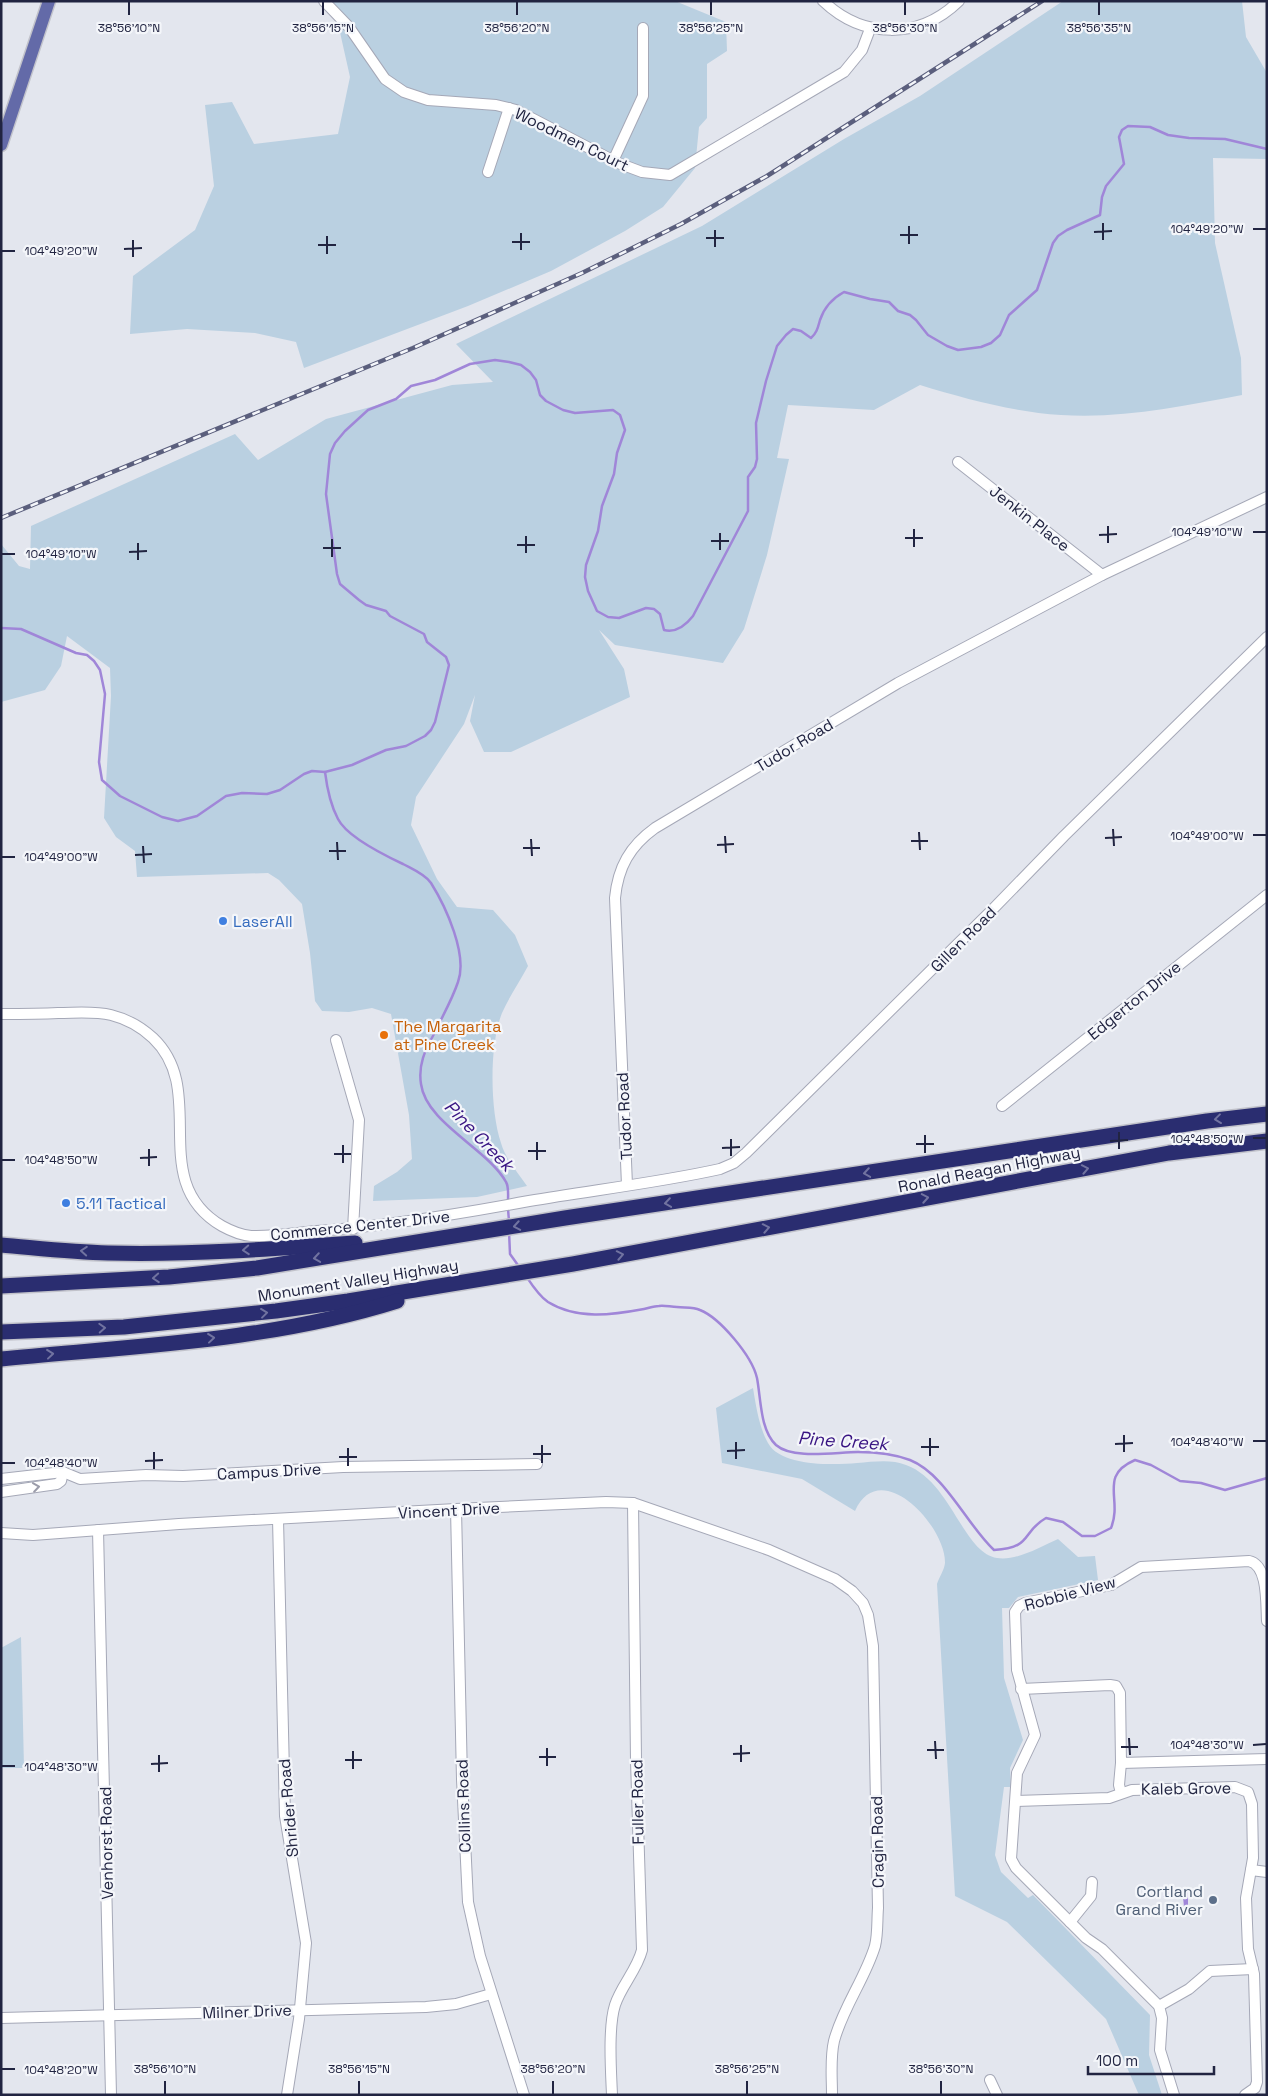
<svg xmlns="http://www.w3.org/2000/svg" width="1268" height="2096" viewBox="0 0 1268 2096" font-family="'Space Grotesk',sans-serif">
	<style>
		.green { fill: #bad0e1 }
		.water { fill: #a086d8 }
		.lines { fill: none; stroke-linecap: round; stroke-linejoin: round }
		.stream { stroke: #a086d8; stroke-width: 2.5 }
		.minor-casing { stroke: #a5a8b7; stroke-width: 12 }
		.major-casing { stroke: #c1c2ca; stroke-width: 15 }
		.highway-casing { stroke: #c1c2ca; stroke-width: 18 }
		.minor { stroke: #fff; stroke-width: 10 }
		.major { stroke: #636aa8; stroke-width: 12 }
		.highway { stroke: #2a2d70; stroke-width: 15 }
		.rail-casing { stroke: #5b5f7d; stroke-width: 4.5 }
		.rail { stroke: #f4f6fa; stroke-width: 2.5; stroke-dasharray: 8; stroke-linecap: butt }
		.oneway { stroke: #7173a0 }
		.oneway2 { stroke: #9b9caa }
		.ticks { fill: none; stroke: #212441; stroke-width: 2 }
		.shop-dot { fill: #3f7fe0; stroke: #f4f6fa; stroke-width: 2 }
		.food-dot { fill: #e8710a; stroke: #f4f6fa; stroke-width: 2 }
		.service-dot { fill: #5c6f8a; stroke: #f4f6fa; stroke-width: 2 }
		.labels { text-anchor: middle; stroke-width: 4.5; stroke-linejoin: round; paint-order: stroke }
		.street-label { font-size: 16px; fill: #212441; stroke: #f4f6fa }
		.shop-label { font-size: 16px; fill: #366cbe; stroke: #f4f6fa; text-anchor: start }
		.food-label { font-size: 16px; fill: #c56008; stroke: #f4f6fa; text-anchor: start }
		.service-label { font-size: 16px; fill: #4e5e75; stroke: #f4f6fa; text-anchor: end }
		.water-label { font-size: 18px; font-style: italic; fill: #391583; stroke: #f4f6fa }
		.ticks-label { font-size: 12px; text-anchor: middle; fill: #212441; stroke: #f4f6fa; stroke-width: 4.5; stroke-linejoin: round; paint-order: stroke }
	</style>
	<rect width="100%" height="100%" fill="#e3e6ee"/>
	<!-- green -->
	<g class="green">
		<polygon points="333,1 675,1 726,22 727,51 707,64 707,118 699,127 695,168 663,207 625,231 551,271 468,306 304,368 296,342 255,333 187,329 130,334 133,276 195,230 214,186 205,105 232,102 254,144 338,134 350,77"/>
		<path d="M1063,1H1242L1246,37L1267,73V159L1213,158L1215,243L1241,358L1242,395C1183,406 1122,419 1061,415C1014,412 966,399 920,385L874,410L788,405L777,458L789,459L767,555L744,629L723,663L615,645L599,630L624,669L630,697L511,752H484L470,721L475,695L464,724L416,797L411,825L437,879L457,907L493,910L515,935L528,966C520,981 509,997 502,1013C489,1045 490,1110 501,1143C505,1158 518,1173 527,1186L477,1197L373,1201L374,1186L397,1172L412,1159L409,1115L391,1014L372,1008L349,1012L322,1011L315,1001L310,953L302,904L279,880L268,873L137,877L135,851L116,837L104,818L111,696L110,668L67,636L61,666L45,690L1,702V544L19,566L30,569L31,526L235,434L258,460L326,419L452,385L493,382L456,344L702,226L844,139L920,96Z"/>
		<path d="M753,1388C756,1406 759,1427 768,1443C781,1467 834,1465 857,1463C873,1462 891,1459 906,1465C951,1481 963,1553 997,1558C1017,1561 1040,1547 1058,1539L1078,1557L1095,1556L1098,1580L1018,1597L1009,1608H1002L1004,1678L1023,1740L1010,1768L1011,1787H1004L995,1855L1001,1872L1028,1898L1033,1895L1150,2015L1149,2055L1162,2095H1139L1106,2019L1007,1922L955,1896L937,1584C939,1577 944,1571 945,1563C946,1526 880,1455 855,1511L802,1479L722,1463L716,1408Z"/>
		<polygon points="21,1637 24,1768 1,1768 1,1648"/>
	</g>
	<!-- water -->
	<polygon class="water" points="1182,1889 1188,1889 1188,1907 1184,1907 1183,1897 1163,1897 1163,1892 1182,1891"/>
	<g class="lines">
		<!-- stream -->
		<g class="stream">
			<path d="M1,628L21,629L76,653L87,655L94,661L100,670L105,694L99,762L102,780L120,796L162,817L178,821L197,816L226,796L242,793L267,794L280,790L304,774L312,771L325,772L352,765L386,750L406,746L425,736L431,730L435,722L449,665L446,657L427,642L424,634L390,616L386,611L366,605L359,600L340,584L337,574L326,494L330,454L335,443L345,431L368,410L396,399L411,386L435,380L470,364L495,360L509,362L521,365L530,372L536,380L540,395L546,401L563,410L575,413L613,410L620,415L625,430L617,453L614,474L602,506L598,531L586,565L585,577L588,591L597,611L608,617L619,618L646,608L654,609L660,614L664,630C676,633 686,625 693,616L748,511V477L755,467L757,459L756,423L766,381L777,346L786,335L793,329L801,331L811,338C817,333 818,327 820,320C824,308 833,298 844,292L870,299L889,302L898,311L910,315L916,320L928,335L947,346L958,350L981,347L991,343L1000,335L1009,315L1037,290L1053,243L1058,236L1067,230L1100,215L1102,197L1106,186L1124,164L1119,137L1122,130L1128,126L1150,127L1168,135L1189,138L1225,139L1267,149"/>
			<path d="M325,772C327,788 331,806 338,819C347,837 386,856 403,864C412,869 425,874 431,883C446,907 468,955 458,982C452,1000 442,1017 434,1034C425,1050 418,1065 421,1084C426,1123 488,1149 506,1182C509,1187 508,1195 508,1201"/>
			<polyline points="508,1209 509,1221"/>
			<polyline points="509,1231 510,1254 520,1268"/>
			<path d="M526,1276C532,1285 539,1296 548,1302C577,1320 612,1315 644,1309C649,1308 654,1306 659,1306C664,1305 671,1307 677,1307C685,1308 693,1307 700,1310C720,1318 752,1356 757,1378C761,1399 760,1430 776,1445C793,1460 836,1452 858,1452C875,1452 894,1454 910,1460C945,1474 967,1525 994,1550C1033,1548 1021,1532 1046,1518L1063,1522L1082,1536H1095L1111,1528C1123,1499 1098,1476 1135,1460L1151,1465L1180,1481L1201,1483L1225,1490L1267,1478"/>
		</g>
		<defs>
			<g id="minor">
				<polyline points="324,1 349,27 385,79 404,92 428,100 496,105 516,110 618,163 642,172 670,175 844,72 862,50 870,29"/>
				<path d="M823,1C863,39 919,40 959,1"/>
				<polyline points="613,161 643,96 643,28"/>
				<polyline points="488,172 509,108"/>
				<polyline points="958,462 1102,575"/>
				<path d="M1,1014C20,1014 39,1014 58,1013C76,1013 94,1011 111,1015C127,1019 141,1027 153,1038C210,1092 145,1181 222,1226C231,1231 241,1235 251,1236C272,1237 295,1233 317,1231C388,1226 459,1214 529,1201C593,1190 657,1183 720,1169L734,1163L746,1153L991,911L1064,836L1267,637"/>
				<polyline points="336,1040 359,1120 353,1229"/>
				<polyline points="1002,1106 1267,895"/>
				<path d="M627,1185L615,898C618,867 630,846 655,828L898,683L1102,575L1267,497"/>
				<polyline points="1,1479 63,1472 80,1479 146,1475 183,1476 343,1467 537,1464"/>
				<polyline points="1,1492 57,1484 61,1481 63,1472"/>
				<polyline points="456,1509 462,1779 468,1902 480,1956 524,2095"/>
				<polyline points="278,1519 285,1816 306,1943 299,2019 287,2095"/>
				<polyline points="98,1530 111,2095"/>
				<path d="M1,1533L33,1535L179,1524L456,1509L606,1502L633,1503L769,1550L835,1579L852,1591L863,1603L868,1615L873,1646L878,1908C877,1920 878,1934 875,1946C865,1979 843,2007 834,2041C830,2058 832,2077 832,2095"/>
				<polyline points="1021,1689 1110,1685 1116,1686 1120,1693 1121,1763 1267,1759"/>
				<polyline points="1121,1793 1119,1785 1121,1763"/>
				<polyline points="1016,1801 1109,1798 1132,1790 1235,1787 1248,1792 1252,1804 1253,1858 1246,1898 1248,1949 1254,1974 1257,2082 1255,2088 1245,2095"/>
				<polyline points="1251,1870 1267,1872"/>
				<polyline points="1070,1922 1091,1896 1092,1882"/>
				<polyline points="1159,2006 1189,1989 1210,1971 1253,1969"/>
				<polyline points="1,2018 426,2007 456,2004 491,1994"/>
				<polyline points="990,2080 997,2095"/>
				<path d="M612,2095C611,2071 608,2027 615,2005C621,1986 637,1970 642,1950L636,1760L633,1503"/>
				<path d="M1174,2095L1160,2050L1162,2018L1159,2006L1102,1949L1086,1938L1016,1868L1011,1859L1017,1773L1035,1735L1017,1670L1015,1612L1019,1606L1025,1603L1111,1585L1141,1567L1249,1561C1268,1565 1266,1602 1267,1621"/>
			</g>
			<polyline id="major" points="1,145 49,1"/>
			<g id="highway">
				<path d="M1,1245C37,1248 72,1252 108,1253C190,1255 273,1249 355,1243"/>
				<polyline points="1,1286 169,1277 257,1268 565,1218 1207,1121 1267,1114"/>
				<polyline points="1,1332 124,1327 276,1311 348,1301 573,1264 1169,1153 1267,1141"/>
				<path d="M1,1359C133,1346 270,1341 397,1301"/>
			</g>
		</defs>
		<!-- minor casing -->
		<use href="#minor" class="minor-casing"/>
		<!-- major casing -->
		<use href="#major" class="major-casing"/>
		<!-- highway casing -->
		<use href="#highway" class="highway-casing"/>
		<!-- minor -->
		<use href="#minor" class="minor"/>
		<!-- major -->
		<use href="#major" class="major"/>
		<!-- highway -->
		<use href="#highway" class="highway"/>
		<defs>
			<polyline id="rail" points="1,518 413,348 582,273 681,224 767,176 1042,1"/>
		</defs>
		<!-- rail casing -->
		<use href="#rail" class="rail-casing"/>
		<!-- rail -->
		<use href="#rail" class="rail"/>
	</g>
	<!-- one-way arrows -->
	<defs><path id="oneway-chevron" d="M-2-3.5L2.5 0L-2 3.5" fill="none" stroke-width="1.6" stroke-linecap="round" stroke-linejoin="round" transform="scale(1.25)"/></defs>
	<g class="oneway">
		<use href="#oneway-chevron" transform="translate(1218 1119) rotate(173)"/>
		<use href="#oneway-chevron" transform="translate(1085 1169) rotate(-11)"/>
		<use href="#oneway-chevron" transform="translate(867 1173) rotate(171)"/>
		<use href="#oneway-chevron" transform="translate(925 1198) rotate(-10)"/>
		<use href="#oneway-chevron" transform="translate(668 1203) rotate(172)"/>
		<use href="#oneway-chevron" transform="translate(517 1226) rotate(170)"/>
		<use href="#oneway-chevron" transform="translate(766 1228) rotate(-11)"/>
		<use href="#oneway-chevron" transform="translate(246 1250) rotate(176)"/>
		<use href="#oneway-chevron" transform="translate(84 1251) rotate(-176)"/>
		<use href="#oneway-chevron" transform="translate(620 1255) rotate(-11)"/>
		<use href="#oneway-chevron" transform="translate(317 1258) rotate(171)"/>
		<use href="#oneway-chevron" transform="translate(156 1278) rotate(176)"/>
		<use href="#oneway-chevron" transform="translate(264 1313) rotate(-7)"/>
		<use href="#oneway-chevron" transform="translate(102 1328) rotate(-3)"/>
		<use href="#oneway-chevron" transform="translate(211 1338) rotate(-6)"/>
		<use href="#oneway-chevron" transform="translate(50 1354) rotate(-6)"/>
	</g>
	<use class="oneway2" href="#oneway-chevron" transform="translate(36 1487) rotate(-8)"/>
	<!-- ticks -->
	<path class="ticks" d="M129,2V15M323,2V15M517,2V15M711,2V15M905,2V15M1099,2V15M1103,223V240M909,226V244M1253,229H1266M715,230V247M1094,232L1112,231M521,233V250M900,235H918M327,236V254M706,238H724M133,240V257M512,242H530M318,245H336M124,249L142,248M2,251H15M1108,526V543M914,529V547M1253,532H1266M720,533V550M1099,535L1117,534M526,536V553M905,538H923M332,539V557M711,541H729M138,543V560M517,545H535M323,548H341M129,552L147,551M2,554H15M1113,829L1114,846M919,832L920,850M1253,835H1266M725,836L726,853M1105,838L1122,837M531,839L532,856M911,841H928M337,842L338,860M717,845L734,844M143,846L144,863M523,848H540M329,851H346M135,855L152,854M2,857H15M1119,1132V1149M925,1135V1153M1253,1138H1266M731,1139V1156M1110,1141L1128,1140M537,1142V1160M916,1144H934M343,1145V1163M722,1148L740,1147M149,1149V1166M528,1151H546M334,1154H351M140,1158L157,1157M2,1160H15M1124,1435V1452M930,1438V1456M1253,1441H1266M736,1442V1459M1115,1444L1133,1443M542,1445V1463M921,1447H939M348,1448V1466M727,1451L745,1450M154,1452V1469M533,1454H551M339,1457H357M145,1461L163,1460M2,1463H15M1129,1738L1130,1755M935,1741L936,1759M741,1745V1762M1253,1745L1266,1744M1121,1747H1138M547,1748V1766M927,1750H944M353,1751V1769M733,1754L750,1753M159,1755V1772M539,1757H556M345,1760H362M151,1764L168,1763M2,1766H15M2,2069H15M165,2081V2094M359,2081V2094M553,2081V2094M747,2081V2094M941,2081V2094"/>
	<!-- markers -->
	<g class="shop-dot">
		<circle cx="223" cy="921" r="5"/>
		<circle cx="66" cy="1203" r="5"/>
	</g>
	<circle class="food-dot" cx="384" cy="1035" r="5"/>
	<circle class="service-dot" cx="1213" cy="1900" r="5"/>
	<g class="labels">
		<!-- street labels -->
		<g class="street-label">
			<text transform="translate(572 139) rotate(26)" y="6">Woodmen Court</text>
			<text transform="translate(1030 518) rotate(38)" y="6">Jenkin Place</text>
			<text transform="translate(794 745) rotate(-31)" y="6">Tudor Road</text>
			<text transform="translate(963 939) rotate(-45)" y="6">Gillen Road</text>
			<text transform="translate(1134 1000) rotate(-39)" y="6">Edgerton Drive</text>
			<text transform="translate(624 1116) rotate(-93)" y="6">Tudor Road</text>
			<text transform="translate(989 1169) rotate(-11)" y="6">Ronald Reagan Highway</text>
			<text transform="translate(360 1225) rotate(-6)" y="6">Commerce Center Drive</text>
			<text transform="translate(358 1280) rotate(-9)" y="6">Monument Valley Highway</text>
			<text transform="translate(269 1471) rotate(-3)" y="6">Campus Drive</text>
			<text transform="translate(449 1510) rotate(-3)" y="6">Vincent Drive</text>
			<text transform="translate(1070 1593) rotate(-15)" y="6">Robbie View</text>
			<text transform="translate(1186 1788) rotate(-1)" y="6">Kaleb Grove</text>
			<text transform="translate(637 1802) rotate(-91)" y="6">Fuller Road</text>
			<text transform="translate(463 1806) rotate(-92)" y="6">Collins Road</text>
			<text transform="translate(288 1808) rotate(-95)" y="6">Shrider Road</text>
			<text transform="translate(877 1842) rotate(-91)" y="6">Cragin Road</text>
			<text transform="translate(106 1843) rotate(-91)" y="6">Venhorst Road</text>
			<text transform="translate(247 2011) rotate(-2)" y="6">Milner Drive</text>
		</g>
		<!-- shop labels -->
		<g class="shop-label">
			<text x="233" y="927">LaserAll</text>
			<text x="76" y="1209">5.11 Tactical</text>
		</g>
		<!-- food labels -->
		<g class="food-label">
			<text x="394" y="1032">The Margarita<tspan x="394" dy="18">at Pine Creek</tspan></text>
		</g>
		<!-- service labels -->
		<g class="service-label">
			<text x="1203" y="1897">Cortland<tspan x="1203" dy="18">Grand River</tspan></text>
		</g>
		<!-- water labels -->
		<g class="water-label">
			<text transform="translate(479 1136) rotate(46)" y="6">Pine Creek</text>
			<text transform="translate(843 1441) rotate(4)" y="6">Pine Creek</text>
		</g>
	</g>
	<g class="ticks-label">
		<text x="129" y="32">38°56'10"N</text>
		<text x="323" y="32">38°56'15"N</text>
		<text x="517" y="32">38°56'20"N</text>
		<text x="711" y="32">38°56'25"N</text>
		<text x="905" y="32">38°56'30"N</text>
		<text x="1099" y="32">38°56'35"N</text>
		<text x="1207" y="233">104°49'20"W</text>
		<text x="61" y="255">104°49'20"W</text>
		<text x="1207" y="536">104°49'10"W</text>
		<text x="61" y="558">104°49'10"W</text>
		<text x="1207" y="840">104°49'00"W</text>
		<text x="61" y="861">104°49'00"W</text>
		<text x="1207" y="1143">104°48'50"W</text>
		<text x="61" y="1164">104°48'50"W</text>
		<text x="1207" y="1446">104°48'40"W</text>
		<text x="61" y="1467">104°48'40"W</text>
		<text x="1207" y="1749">104°48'30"W</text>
		<text x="61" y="1771">104°48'30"W</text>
		<text x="165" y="2073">38°56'10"N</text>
		<text x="359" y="2073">38°56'15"N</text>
		<text x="553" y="2073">38°56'20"N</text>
		<text x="747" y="2073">38°56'25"N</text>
		<text x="941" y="2073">38°56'30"N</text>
		<text x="61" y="2074">104°48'20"W</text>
	</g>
	<!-- border -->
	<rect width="1268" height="2096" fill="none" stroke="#212441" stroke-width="5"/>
	<!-- scale -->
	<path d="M1088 2066v8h126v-8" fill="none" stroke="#212441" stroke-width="2.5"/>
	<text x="1096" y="2066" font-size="15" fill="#212441" stroke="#f4f6fa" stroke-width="4" paint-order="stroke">100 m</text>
</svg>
